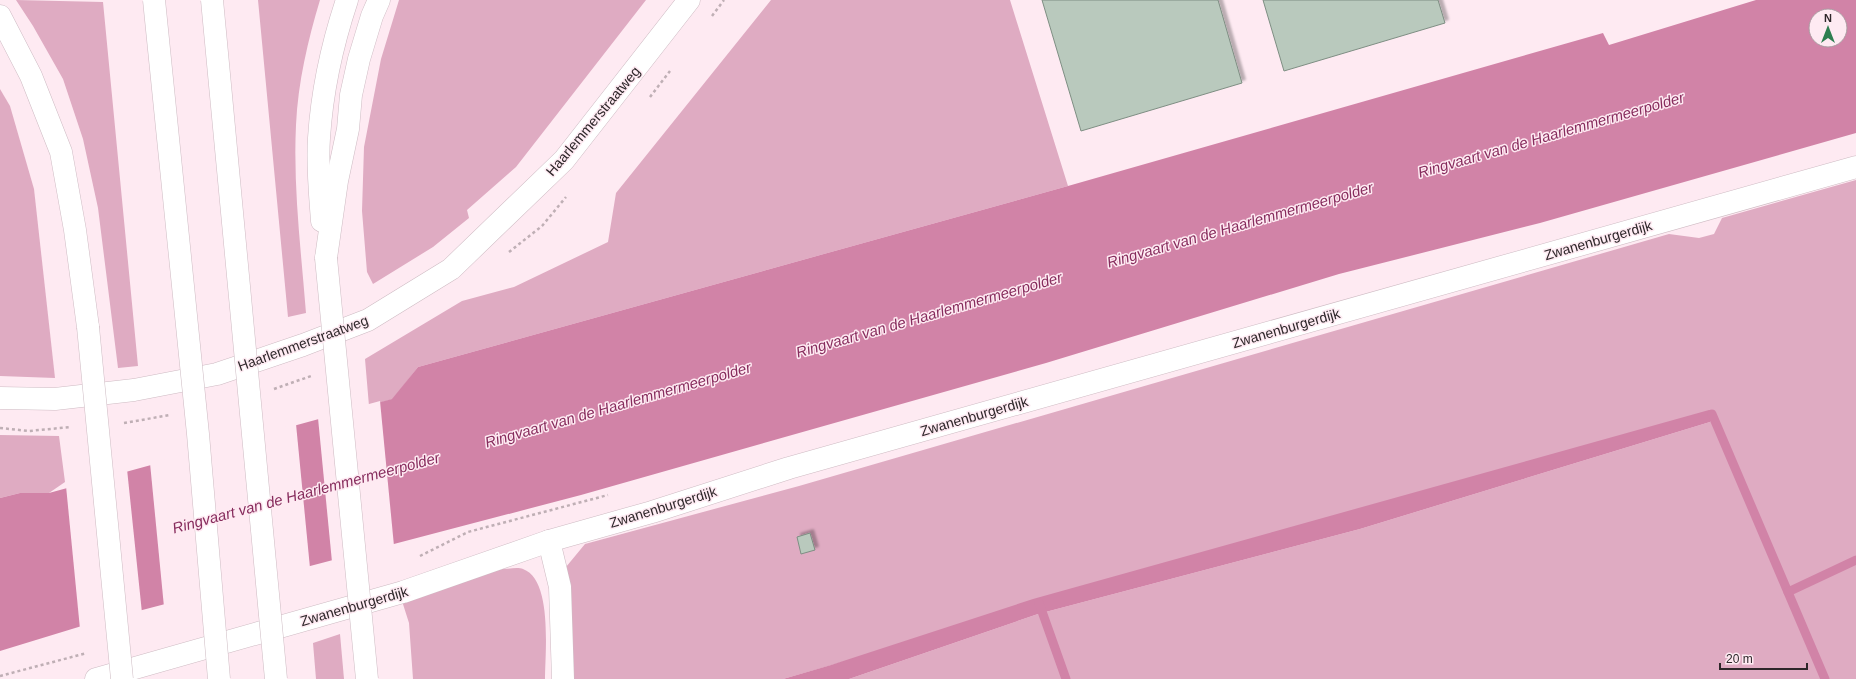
<svg xmlns="http://www.w3.org/2000/svg" width="1856" height="679" viewBox="0 0 1856 679" font-family="Arial,sans-serif">
	<style>
		.green { fill: #dfabc2 }
		.water { fill: #d183a7; fill-rule: evenodd }
		.pier { fill: #feeaf2 }
		.lines { fill: none; stroke-linecap: round; stroke-linejoin: round }
		.stream { stroke: #d183a7; stroke-width: 9 }
		.building { fill: #b9c9bd; stroke: #7e8e83; filter: url(#shadow) }
		.tertiary-casing { stroke: #cebbc3; stroke-width: 23 }
		.secondary-casing { stroke: #cebbc3; stroke-width: 23 }
		.motorway-casing { stroke: #cebbc3; stroke-width: 23 }
		.path { stroke: #bfafb5; stroke-width: 2.5; stroke-dasharray: 3 3; stroke-linecap: butt }
		.tertiary { stroke: #fff; stroke-width: 22 }
		.secondary { stroke: #fff; stroke-width: 22 }
		.motorway { stroke: #fff; stroke-width: 22 }
		.motorway-bridge-casing { stroke: #cebbc3; stroke-width: 23; stroke-linecap: butt }
		.motorway-bridge { stroke: #fff; stroke-width: 22 }
		.labels { text-anchor: middle; stroke-width: 3; stroke-linejoin: round; paint-order: stroke }
		.street-label { font-size: 14px; fill: #2e272a; stroke: #feeaf2 }
		.water-label { font-size: 15px; font-style: italic; fill: #872c5d; stroke: #feeaf2 }
	</style>
	<defs>
		<filter id="shadow"><feDropShadow dx="3.5" dy="-3.5" stdDeviation="1" flood-color="#0004"/></filter>
	</defs>
	<rect width="100%" height="100%" fill="#feeaf2"/>
	<!-- green -->
	<g class="green">
		<polygon points="16,0 103,2 138,366 118,368 98,208 83,139 63,79 33,26"/>
		<path d="M258,0H320C308,40 298,82 296,125C293,187 301,250 306,313L288,317Z"/>
		<polygon points="399,0 646,0 516,167 467,210 469,218 433,247 373,284 367,272 362,211 364,147 381,59"/>
		<polygon points="771,0 1010,0 1068,186 418,367 393,399 369,406 365,359 462,301 514,287 608,242 616,193"/>
		<polygon points="0,89 10,106 34,189 55,378 0,376"/>
		<polygon points="1856,180 1856,679 849,679 1038,614 1360,529 1710,422 1715,411 783,679 571,679 566,567 585,544 799,486 1669,234 1699,238 1714,234 1722,218"/>
		<polygon points="0,435 59,436 65,482 49,493 20,493 0,498"/>
		<path d="M502,569C508,569 518,567 523,569C553,580 545,653 545,679H413L409,623L402,601Z"/>
		<polygon points="340,634 344,679 316,679 313,643"/>
	</g>
	<!-- water -->
	<g class="water">
		<path d="M1756,0H1856V133L1540,223L1339,274L1046,363L581,495L85,625L0,651V498L20,493H49L392,399L418,367L1068,186L1603,33L1609,45ZM1816,16H1840V40H1816Z"/>
		<polygon points="1709,410 1715,411 1710,422 1360,529 1038,614 849,679 783,679 831,665 1033,599"/>
	</g>
	<!-- pier -->
	<g class="pier">
		<polygon points="380,401 394,546 332,562 318,418"/>
		<polygon points="296,424 310,568 164,607 150,463"/>
		<polygon points="127,469 142,613 80,629 66,486"/>
	</g>
	<g class="lines">
		<!-- stream -->
		<g class="stream">
			<polyline points="1712,414 1825,679"/>
			<polyline points="1788,592 1856,560"/>
			<polyline points="1039,603 1066,679"/>
		</g>
	</g>
	<!-- building -->
	<g class="building">
		<polygon points="1042,0 1218,0 1242,83 1081,131"/>
		<polygon points="1263,0 1438,0 1445,23 1284,71"/>
		<polygon points="810,533 815,550 801,554 797,537"/>
	</g>
	<g class="lines">
		<defs>
			<g id="tertiary">
				<polyline points="549,541 560,587 563,679"/>
				<polyline points="96,679 403,592 549,541 652,512 789,468 1856,167"/>
			</g>
			<polyline id="secondary" points="0,398 55,399 134,390 217,374 303,345 368,320 451,269 564,160 689,0"/>
			<g id="motorway">
				<polyline points="0,16 31,76 61,152 75,230 88,327"/>
				<path d="M322,221C320,194 317,165 319,138C322,91 332,45 347,0"/>
				<polyline points="326,258 337,181 348,129 351,95 359,59 372,16 379,0"/>
			</g>
		</defs>
		<!-- tertiary casing -->
		<use href="#tertiary" class="tertiary-casing"/>
		<!-- secondary casing -->
		<use href="#secondary" class="secondary-casing"/>
		<!-- motorway casing -->
		<use href="#motorway" class="motorway-casing"/>
		<!-- path -->
		<g class="path">
			<polyline points="712,16 724,0"/>
			<polyline points="650,97 670,71"/>
			<polyline points="509,252 542,226 566,197"/>
			<polyline points="274,389 311,376"/>
			<polyline points="124,423 170,415"/>
			<polyline points="0,428 29,431 71,427"/>
			<polyline points="420,556 468,532 608,495"/>
			<polyline points="0,676 87,653"/>
		</g>
		<!-- tertiary -->
		<use href="#tertiary" class="tertiary"/>
		<!-- secondary -->
		<use href="#secondary" class="secondary"/>
		<!-- motorway -->
		<use href="#motorway" class="motorway"/>
		<defs>
			<g id="motorway-bridge">
				<polyline points="154,0 198,434 219,679"/>
				<polyline points="212,0 276,679"/>
				<polyline points="326,258 367,679"/>
				<polyline points="88,327 122,679"/>
			</g>
		</defs>
		<!-- motorway-bridge casing -->
		<use href="#motorway-bridge" class="motorway-bridge-casing"/>
		<!-- motorway-bridge -->
		<use href="#motorway-bridge" class="motorway-bridge"/>
	</g>
	<g class="labels">
		<!-- street labels -->
		<g class="street-label">
			<text transform="translate(593 121) rotate(-50)" y="5">Haarlemmerstraatweg</text>
			<text transform="translate(1598 240) rotate(-16)" y="5">Zwanenburgerdijk</text>
			<text transform="translate(1286 328) rotate(-16)" y="5">Zwanenburgerdijk</text>
			<text transform="translate(303 343) rotate(-20)" y="5">Haarlemmerstraatweg</text>
			<text transform="translate(974 416) rotate(-16)" y="5">Zwanenburgerdijk</text>
			<text transform="translate(663 507) rotate(-17)" y="5">Zwanenburgerdijk</text>
			<text transform="translate(354 606) rotate(-16)" y="5">Zwanenburgerdijk</text>
		</g>
		<!-- water labels -->
		<g class="water-label">
			<text transform="translate(1551 135) rotate(-16)" y="5">Ringvaart van de Haarlemmermeerpolder</text>
			<text transform="translate(1240 225) rotate(-16)" y="5">Ringvaart van de Haarlemmermeerpolder</text>
			<text transform="translate(929 315) rotate(-16)" y="5">Ringvaart van de Haarlemmermeerpolder</text>
			<text transform="translate(618 405) rotate(-16)" y="5">Ringvaart van de Haarlemmermeerpolder</text>
			<text transform="translate(306 493) rotate(-15)" y="5">Ringvaart van de Haarlemmermeerpolder</text>
		</g>
	</g>
	<!-- north arrow -->
	<g transform="translate(1828 28)"><circle r="19" fill="#feeaf2" stroke="#ab9ca2"/>
	<path d="M0-3L7 15L0 10L-7 15Z" fill="#2e7e50"/>
	<text y="-6" font-size="11" font-weight="bold" text-anchor="middle" fill="#2e272a">N</text>
	</g>
	<!-- scale -->
	<path d="M1720 663v6h87v-6" fill="none" stroke="#2e272a" stroke-width="2"/>
	<text x="1726" y="663" font-size="12" fill="#2e272a" stroke="#feeaf2" stroke-width="3" paint-order="stroke">20 m</text>
</svg>
